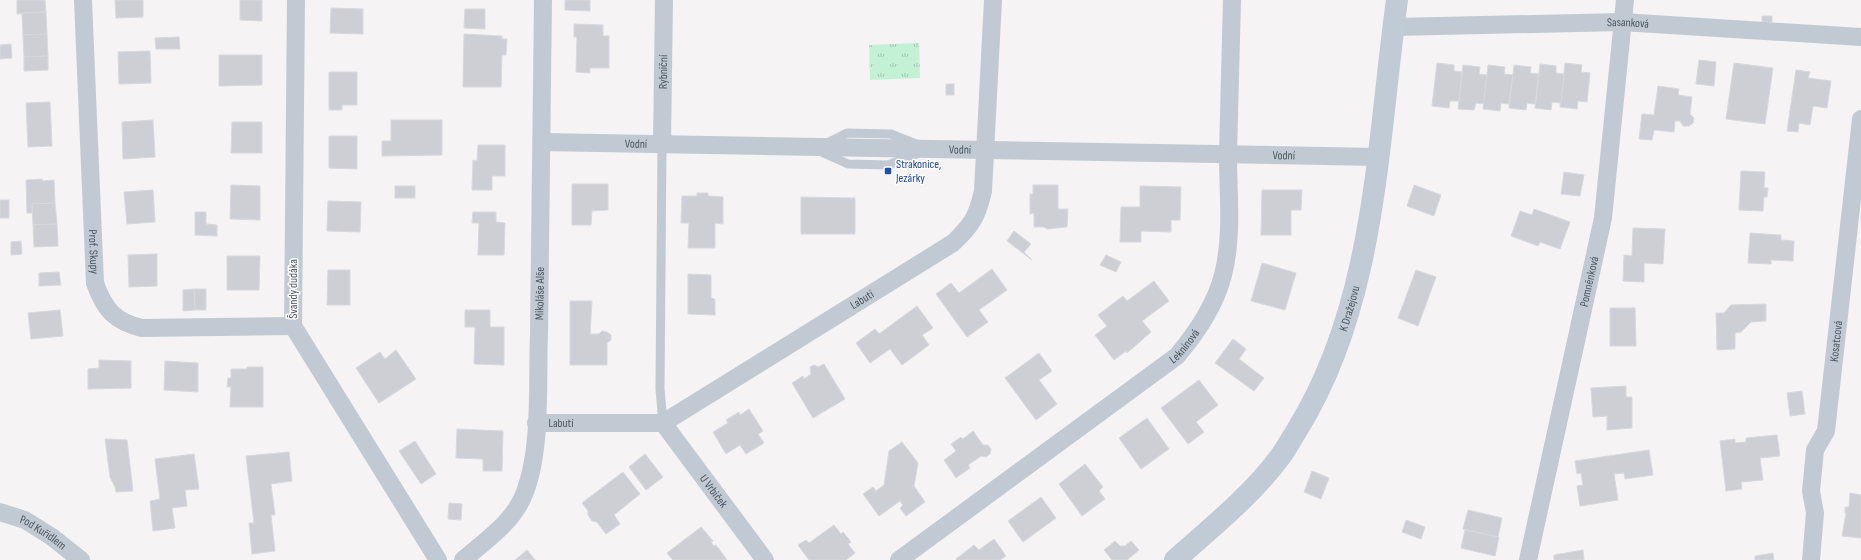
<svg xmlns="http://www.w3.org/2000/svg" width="1861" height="560" viewBox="0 0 1861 560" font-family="'Sofia Sans Condensed',sans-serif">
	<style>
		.grass { fill: url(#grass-tufts) }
		.building { fill: #cdcfd5; stroke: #d7d9de }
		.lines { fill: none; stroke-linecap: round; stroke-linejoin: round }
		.lane { stroke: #c1cad2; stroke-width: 9 }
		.street { stroke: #c1cad2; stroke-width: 18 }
		.secondary { stroke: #c1cbd6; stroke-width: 22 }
		.transit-dot { fill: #1a4fb4; stroke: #fff; stroke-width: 1.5 }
		.labels { text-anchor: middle; stroke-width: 3; stroke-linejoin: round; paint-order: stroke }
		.street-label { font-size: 12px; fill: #4a5661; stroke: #fff }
		.transit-label { font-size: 12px; fill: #164399; stroke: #fff; text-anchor: start }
	</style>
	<defs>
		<pattern id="grass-tufts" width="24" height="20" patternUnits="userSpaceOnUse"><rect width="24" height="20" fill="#c3f1d5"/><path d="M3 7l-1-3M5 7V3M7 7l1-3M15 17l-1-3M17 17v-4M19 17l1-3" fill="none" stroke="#a0c6b0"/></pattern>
	</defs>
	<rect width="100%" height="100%" fill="#f5f3f3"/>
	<!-- grass -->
	<polygon class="grass" points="919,43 920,78 870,80 869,45"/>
	<!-- building -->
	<g class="building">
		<polygon points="17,0 45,0 46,12 17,14"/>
		<polygon points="115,0 143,0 143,17 116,18"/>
		<polygon points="240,0 262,0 262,21 240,20"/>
		<polygon points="565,0 590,0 590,11 565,10"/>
		<polygon points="331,8 363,9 363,34 330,33"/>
		<polygon points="465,9 485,9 485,29 464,28"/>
		<polygon points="46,12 47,34 23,35 22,13"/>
		<rect x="1762" y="16" width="10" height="6"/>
		<polygon points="574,24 603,25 603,36 609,36 609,68 590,68 590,73 576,72 577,37 574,37"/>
		<polygon points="47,34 48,56 24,57 23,35"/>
		<polygon points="464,34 502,36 502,39 507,39 506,55 502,55 501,87 463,87"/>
		<polygon points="179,37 180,49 156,49 155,38"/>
		<polygon points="11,44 12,58 0,59 0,45"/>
		<polygon points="150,51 151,83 119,84 118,52"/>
		<polygon points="219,55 262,55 262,85 219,86"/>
		<polygon points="48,56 48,70 24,71 24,57"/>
		<polygon points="1699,60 1716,62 1714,86 1696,84"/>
		<polygon points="1437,63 1454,65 1454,71 1462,72 1459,101 1450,101 1449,108 1432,106"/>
		<polygon points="1565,63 1582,65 1581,72 1590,73 1587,102 1578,101 1577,109 1560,107"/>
		<polygon points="1734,63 1773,68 1765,124 1726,119"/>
		<polygon points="1540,64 1556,66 1556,73 1564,74 1561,103 1552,102 1551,110 1535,108"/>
		<polygon points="1463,65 1480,67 1479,74 1487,75 1484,104 1476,103 1474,110 1458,109"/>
		<polygon points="1488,65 1505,67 1504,74 1513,75 1509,104 1501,103 1500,111 1483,109"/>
		<polygon points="1514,65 1531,67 1530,73 1539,74 1535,104 1527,103 1526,110 1509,108"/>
		<polygon points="1796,70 1810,72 1808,78 1831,81 1827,108 1813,106 1810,125 1799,123 1798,132 1787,131"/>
		<polygon points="329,72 357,72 357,105 342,105 342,110 329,110"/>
		<rect x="946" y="84" width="8" height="11"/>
		<polygon points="1658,86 1679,89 1678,95 1692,97 1690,114 1694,118 1693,123 1689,126 1683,126 1680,121 1675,121 1674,132 1654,130 1652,140 1639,139 1642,114 1654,115"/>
		<polygon points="50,102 52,146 28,147 26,103"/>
		<polygon points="153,120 155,157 123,159 122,122"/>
		<polygon points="391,120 442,120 442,155 382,156 382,141 391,141"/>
		<polygon points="232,122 262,122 262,153 231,153"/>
		<polygon points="329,136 357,136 357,169 329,168"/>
		<polygon points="478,145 505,145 505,176 492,176 492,190 472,190 473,160 477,161"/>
		<polygon points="1741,171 1765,172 1764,188 1768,188 1767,197 1764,197 1763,211 1739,210"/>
		<polygon points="1564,172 1584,175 1580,196 1561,194"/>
		<polygon points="42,179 43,181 54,180 55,203 32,204 32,213 27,213 26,180"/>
		<polygon points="572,184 608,184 608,210 592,211 591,225 572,225"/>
		<polygon points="231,185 260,186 260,220 230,219"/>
		<polygon points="1033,185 1058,185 1058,209 1068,209 1067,227 1047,229 1044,227 1034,227 1034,213 1030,214 1030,194 1033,194"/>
		<polygon points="1414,185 1441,195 1434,216 1407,206"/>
		<rect x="395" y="186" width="20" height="12"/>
		<polygon points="1140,186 1181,187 1180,220 1171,220 1171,232 1141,231 1141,242 1120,242 1121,207 1140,207"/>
		<polygon points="153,190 155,222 127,224 124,192"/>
		<polygon points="1262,190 1302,190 1301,210 1291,210 1291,235 1261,235"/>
		<polygon points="697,193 708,193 708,196 723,197 723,224 715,223 715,248 688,248 689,223 681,223 682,196 697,196"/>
		<polygon points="801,197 855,198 855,234 801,234"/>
		<rect x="0" y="200" width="9" height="18"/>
		<polygon points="328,201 361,202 360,232 327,231"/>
		<polygon points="55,203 57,224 33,225 32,204"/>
		<polygon points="1534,209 1570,222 1560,249 1540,242 1538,246 1511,236 1520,211 1532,215"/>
		<polygon points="195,212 206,212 206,224 217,225 217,236 195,235"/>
		<polygon points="473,212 496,212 496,222 505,223 504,255 478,255 479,223 472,223"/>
		<polygon points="57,224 58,246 34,247 33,225"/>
		<polygon points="1633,228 1665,229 1663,264 1644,263 1644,282 1623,281 1624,255 1632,256"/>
		<polygon points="1014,231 1031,244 1024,252 1032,260 1007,241"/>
		<polygon points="1750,233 1781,235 1781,240 1794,241 1793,261 1771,260 1771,264 1748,263"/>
		<polygon points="21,241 22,254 11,255 11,242"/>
		<polygon points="157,254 157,286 129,287 128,255"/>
		<polygon points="1106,255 1121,262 1116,272 1100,265"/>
		<polygon points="227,256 260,256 259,290 227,290"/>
		<polygon points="1262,263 1296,273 1285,310 1251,301"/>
		<polygon points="992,269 1007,290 979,310 988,322 967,337 936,294 951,283 959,293"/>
		<polygon points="328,270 350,270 350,305 327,305"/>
		<polygon points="1416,270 1436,277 1418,326 1398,318"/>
		<polygon points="59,272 61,285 39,286 39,273"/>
		<polygon points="688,274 711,275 711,298 715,299 715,315 688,314"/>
		<polygon points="1154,281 1169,301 1142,321 1151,332 1127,353 1126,351 1114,360 1095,335 1107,326 1098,315 1123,296 1127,301"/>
		<polygon points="194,289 206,289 206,310 195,310"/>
		<polygon points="194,289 195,310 183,311 183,290"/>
		<polygon points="570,301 592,301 590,334 599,334 602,331 607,332 611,335 611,340 607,343 607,365 570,365"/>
		<polygon points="1766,304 1766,321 1751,322 1741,332 1735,333 1735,349 1717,350 1716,313 1724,313 1731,305"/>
		<polygon points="917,306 933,328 922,335 929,345 902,365 890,349 870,363 856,343 875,329 879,334"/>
		<polygon points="1610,308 1635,308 1636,346 1610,346"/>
		<polygon points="60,310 63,336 31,339 28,313"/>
		<polygon points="465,310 490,310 490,327 504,327 504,365 474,364 475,327 465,327"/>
		<polygon points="1233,339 1246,349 1239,359 1264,378 1254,391 1215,363"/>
		<polygon points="396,350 416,379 379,403 356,368 380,352 385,359"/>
		<polygon points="1039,353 1052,371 1039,380 1057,404 1036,420 1005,378"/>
		<polygon points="99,360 131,361 131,388 88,389 88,369 99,368"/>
		<polygon points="165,361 198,363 198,392 164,390"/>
		<polygon points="824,364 845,399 813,418 792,383 803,376 804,379 811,374 810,367 814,365 818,367"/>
		<polygon points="247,367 263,367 263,407 230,407 231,387 227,387 228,378 231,378 231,369 247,369"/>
		<polygon points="1199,380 1218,405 1196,422 1204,432 1188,444 1161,408"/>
		<polygon points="1626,386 1626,397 1632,397 1632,428 1607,430 1607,416 1593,417 1591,388"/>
		<polygon points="1802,391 1805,414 1790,416 1787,393"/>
		<polygon points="749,409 763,431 758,434 764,443 746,454 740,445 726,454 713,432 728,423 726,420 739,412 740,415"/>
		<polygon points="1147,418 1169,449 1141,469 1119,438"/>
		<polygon points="457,429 503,431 502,471 483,471 483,459 456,458"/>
		<polygon points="973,431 983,445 988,445 991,449 990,454 986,457 981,456 968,465 970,468 956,478 944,460 956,451 951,444 961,437 963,439"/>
		<polygon points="1777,435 1780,456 1760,458 1763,480 1741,482 1742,489 1726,491 1720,441 1735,439 1735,443 1746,442 1746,438"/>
		<polygon points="105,439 127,440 133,491 116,492 115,487 110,477"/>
		<polygon points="415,441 436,474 421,484 399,451"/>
		<polygon points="902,442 918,463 914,486 925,502 906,516 900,508 903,505 900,501 879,516 863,494 873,487 876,491 884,485 889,451"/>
		<polygon points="1649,450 1653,475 1625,479 1624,473 1614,474 1618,500 1580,506 1577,486 1583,485 1581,473 1577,474 1575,461"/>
		<polygon points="289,452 292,481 271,484 275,515 271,515 275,551 252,554 249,523 254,523 246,456"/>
		<polygon points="194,454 199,489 185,490 187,506 172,508 175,528 153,531 150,501 160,499 155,459"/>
		<polygon points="645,454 663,477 646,490 629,467"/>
		<polygon points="1085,464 1103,487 1099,491 1105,499 1082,516 1059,484"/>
		<polygon points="1312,471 1329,478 1321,499 1304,492"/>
		<polygon points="623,472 640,494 614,515 620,524 606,534 597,522 592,521 588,515 588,511 582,503"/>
		<polygon points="1850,493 1861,495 1861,538 1842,536 1846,513 1845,513 1845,507 1849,507"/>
		<polygon points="1041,497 1056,518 1023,542 1008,521"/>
		<polygon points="449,503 462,504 461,520 448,519"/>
		<polygon points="1468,510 1502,518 1498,537 1463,529"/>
		<polygon points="1406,520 1425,527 1421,539 1402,532"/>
		<polygon points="834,525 841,534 843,532 851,542 848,544 855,553 846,560 809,560 798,545 806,540 809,543"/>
		<polygon points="701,527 713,541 711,542 714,546 716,545 727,560 673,560 667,553"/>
		<polygon points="1465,530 1499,537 1495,556 1461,548"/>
		<polygon points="994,539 1006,556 1000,560 957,560 956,559 974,545 979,550"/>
		<polygon points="1115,541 1120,546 1125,546 1131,541 1139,550 1127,560 1112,560 1104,550"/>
		<polygon points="527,550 535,560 515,560"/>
		<polygon points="1583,550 1584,560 1554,560 1554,555"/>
		<polygon points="1773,553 1774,560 1755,560 1755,556"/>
	</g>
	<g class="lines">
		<!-- lane -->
		<g class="lane">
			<polyline points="662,144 660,389 663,423"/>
			<polyline points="825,144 847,133 891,134 916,144"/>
			<polyline points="819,151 848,164 888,165 919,153"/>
		</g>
		<!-- street -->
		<g class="street">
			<path id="s1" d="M83,0L95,283C104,309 115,322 142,328L293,326"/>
			<polyline points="296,0 293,326 438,560"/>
			<path id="s2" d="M1394,27L1622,22L1861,37"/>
			<path id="s3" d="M542,142L1379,157"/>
			<path id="s4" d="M662,144L664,0"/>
			<path id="s5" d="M536,423H663L953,243C972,225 977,217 983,191L993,0"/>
			<path id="s6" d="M663,423L765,560"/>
			<path id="s7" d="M0,512L25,520L52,537L81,560"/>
			<path id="s8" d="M463,560C486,540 514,522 525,492C542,447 537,381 539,333C541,222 542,111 543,0"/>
			<path id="s9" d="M899,560L1177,356C1197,332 1215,306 1223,275C1233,236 1228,194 1228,154C1229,103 1231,51 1232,0"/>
			<path id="s10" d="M1528,560L1603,218L1625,0"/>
			<path id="s11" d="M1811,560L1815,513L1811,491L1815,450L1826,431L1861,119"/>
		</g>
		<!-- secondary -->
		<path class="secondary" id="s12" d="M1175,560C1212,527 1251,496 1280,457C1287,448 1291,439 1297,430C1376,303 1377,144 1397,0"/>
	</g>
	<!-- markers -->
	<rect class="transit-dot" x="884" y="167" width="8" height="8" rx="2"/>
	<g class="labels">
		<!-- street labels -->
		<g class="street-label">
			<text dy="4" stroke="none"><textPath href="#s2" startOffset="234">Sasanková</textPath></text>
			<text dy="4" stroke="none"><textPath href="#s4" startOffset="72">Rybniční</textPath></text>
			<text dy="4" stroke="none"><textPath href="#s3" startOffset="94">Vodní</textPath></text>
			<text dy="4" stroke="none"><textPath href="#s3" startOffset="418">Vodní</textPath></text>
			<text dy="4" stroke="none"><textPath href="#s3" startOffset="742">Vodní</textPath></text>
			<text dy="4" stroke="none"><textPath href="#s1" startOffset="252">Prof. Skupy</textPath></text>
			<text dy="4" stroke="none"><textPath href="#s10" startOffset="285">Pomněnková</textPath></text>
			<text transform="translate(293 289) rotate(-90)" y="4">Švandy dudáka</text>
			<text dy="4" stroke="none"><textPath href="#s8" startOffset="293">Mikoláše Alše</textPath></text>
			<text dy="4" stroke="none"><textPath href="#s5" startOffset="361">Labutí</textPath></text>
			<text dy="4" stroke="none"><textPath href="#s12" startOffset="312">K Dražejovu</textPath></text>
			<text dy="4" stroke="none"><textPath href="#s11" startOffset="223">Kosatcová</textPath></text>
			<text dy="4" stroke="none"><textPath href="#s9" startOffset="357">Leknínová</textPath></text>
			<text dy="4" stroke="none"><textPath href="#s5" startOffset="25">Labutí</textPath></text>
			<text dy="4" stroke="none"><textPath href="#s6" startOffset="85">U Vrbiček</textPath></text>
			<text dy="4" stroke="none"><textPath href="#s7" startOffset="48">Pod Kuřidlem</textPath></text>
		</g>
		<!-- transit labels -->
		<g class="transit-label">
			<text x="896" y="168">Strakonice,<tspan x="896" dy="14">Jezárky</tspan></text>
		</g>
	</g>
</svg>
